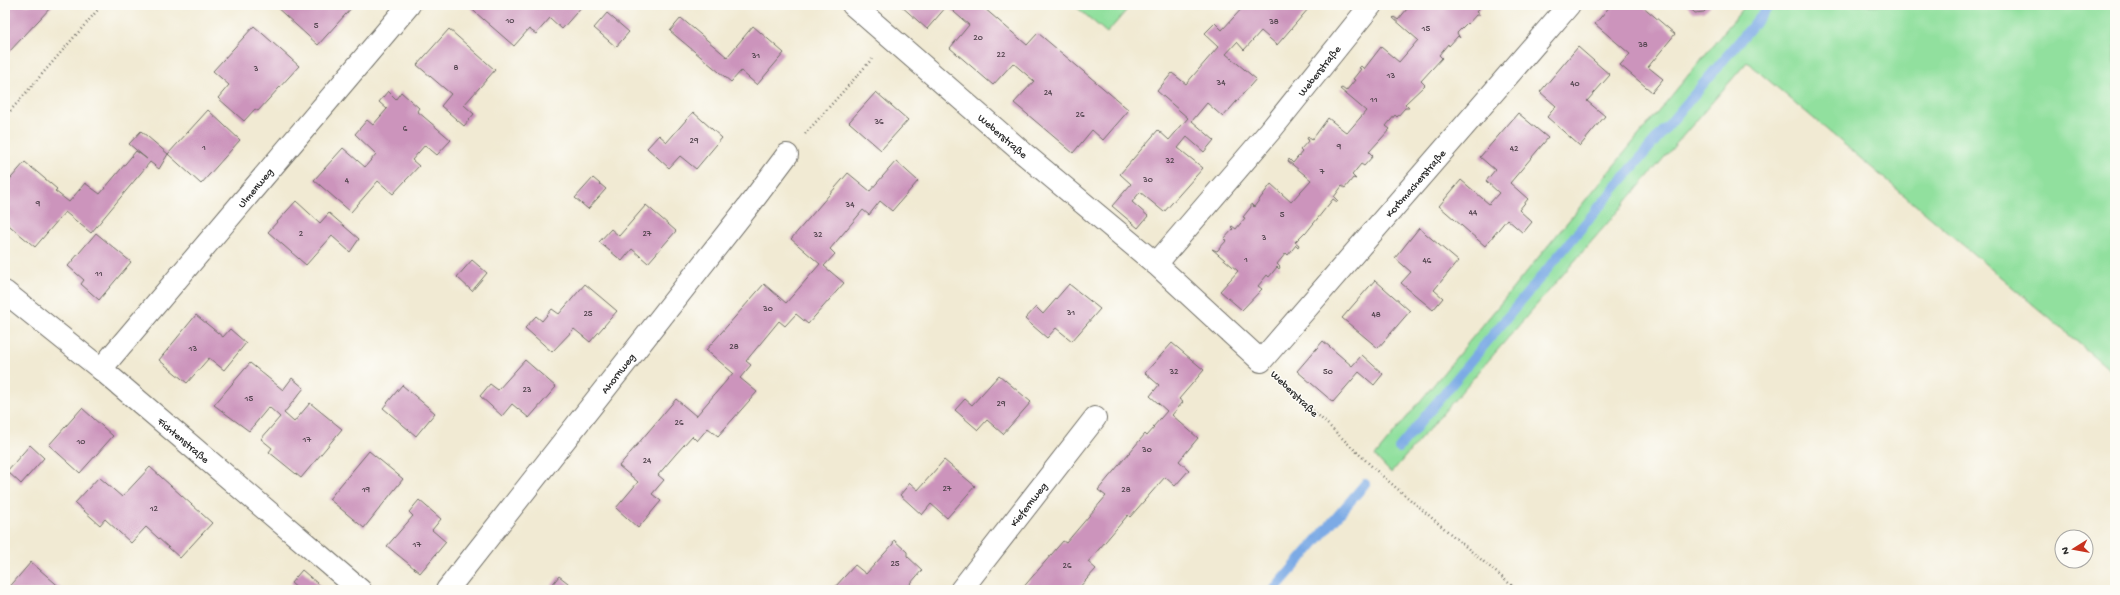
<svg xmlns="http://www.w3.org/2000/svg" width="2120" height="595" viewBox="0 0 2120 595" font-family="'Gochi Hand',sans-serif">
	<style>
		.green { fill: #91e09e; stroke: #5e8664 }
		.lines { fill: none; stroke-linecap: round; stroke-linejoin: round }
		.stream { stroke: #7baae5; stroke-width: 10 }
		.building { fill: #cc94bc }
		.minor-casing { stroke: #706e66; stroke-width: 24 }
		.path { stroke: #706e66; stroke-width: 2.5; stroke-dasharray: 1 3; stroke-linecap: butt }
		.minor { stroke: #fff; stroke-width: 22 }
		.labels { text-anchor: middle; stroke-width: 3; stroke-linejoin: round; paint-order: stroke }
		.number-label { font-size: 9px; fill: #53454f }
		.street-label { font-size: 11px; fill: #2b2b2b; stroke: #fdfcf7 }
	</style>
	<rect width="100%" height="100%" fill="#fdfcf7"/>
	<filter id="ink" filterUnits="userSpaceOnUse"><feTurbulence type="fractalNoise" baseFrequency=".025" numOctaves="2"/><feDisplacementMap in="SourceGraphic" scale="8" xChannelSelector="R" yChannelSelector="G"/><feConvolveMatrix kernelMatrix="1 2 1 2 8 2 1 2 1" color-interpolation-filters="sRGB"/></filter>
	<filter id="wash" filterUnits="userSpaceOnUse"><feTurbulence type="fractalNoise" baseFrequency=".012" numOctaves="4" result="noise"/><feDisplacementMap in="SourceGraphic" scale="16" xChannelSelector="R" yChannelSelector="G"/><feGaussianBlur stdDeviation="0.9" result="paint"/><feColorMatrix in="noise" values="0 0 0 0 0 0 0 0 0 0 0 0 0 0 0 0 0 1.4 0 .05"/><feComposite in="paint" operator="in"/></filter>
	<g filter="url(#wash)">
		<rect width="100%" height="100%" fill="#f1ead3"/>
		<!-- green -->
		<g class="green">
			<polygon points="1074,5 1131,5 1107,33"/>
			<polygon points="1746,5 2115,5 2115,374 1747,62 1391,473 1375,456"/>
		</g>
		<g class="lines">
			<!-- stream -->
			<g class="stream">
				<polyline points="1399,448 1588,220 1770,5"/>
				<polyline points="1274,590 1365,484"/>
			</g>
		</g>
		<g id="blocks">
			<!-- building -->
			<g class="building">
				<polygon points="5,5 53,5 8,53 5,51"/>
				<polygon points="274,5 354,5 318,45"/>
				<polygon points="469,5 539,6 583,5 562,29 550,18 536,34 529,29 514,46 468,6"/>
				<polygon points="900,5 986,5 984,8 1027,45 1038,33 1129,110 1103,140 1092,130 1073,153 1014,103 1034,81 1013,63 993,85 950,48 969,25 947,6 927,29"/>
				<polygon points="1245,5 1306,5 1309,8 1277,45 1261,31 1244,50 1237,42 1226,54 1256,79 1223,117 1207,103 1192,121 1214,140 1204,152 1187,137 1178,148 1203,168 1164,212 1140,192 1132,202 1148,216 1138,228 1112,206 1131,184 1120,174 1158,130 1169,140 1188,118 1157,91 1172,73 1186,84 1218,47 1204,34 1215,23 1222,30"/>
				<polygon points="1408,5 1482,5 1476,12 1480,15 1476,15 1468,24 1467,23 1457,33 1460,38 1458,36 1449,46 1448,44 1439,55 1442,58 1421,81 1425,85 1405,104 1409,108 1405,108 1397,117 1395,115 1386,126 1390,129 1369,152 1373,156 1364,166 1361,164 1352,175 1356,179 1353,178 1345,188 1342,186 1334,197 1338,201 1337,202 1333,199 1306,233 1305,232 1295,242 1299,245 1298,247 1296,245 1288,255 1286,253 1277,264 1280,267 1279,269 1277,267 1269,277 1267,275 1258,286 1262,289 1242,310 1220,291 1238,271 1212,249 1217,251 1227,240 1224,239 1233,229 1231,227 1232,226 1236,229 1245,218 1243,217 1251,207 1251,204 1254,207 1271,184 1291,202 1311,180 1288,161 1289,159 1293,163 1302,152 1300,150 1309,140 1307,139 1308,137 1312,140 1328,118 1347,133 1366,111 1340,89 1342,88 1346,91 1355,80 1353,79 1361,69 1359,68 1361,66 1364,69 1381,47 1399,62 1418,40 1393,18 1394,17 1398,20 1407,9 1405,8"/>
				<polygon points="1611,5 1641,5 1675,34 1648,67 1663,79 1652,92 1620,65 1630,54 1595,24"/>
				<polygon points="1686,5 1710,5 1710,6 1704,12 1695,13"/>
				<polygon points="607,13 629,32 616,47 594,28"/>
				<polygon points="681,18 727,57 753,26 784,53 757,85 741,71 731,82 670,31"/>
				<polygon points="254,26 299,66 258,111 255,109 244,121 218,98 229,85 213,71"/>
				<polygon points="449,29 495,70 464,105 474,114 464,126 441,106 451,94 417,65"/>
				<polygon points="1578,47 1610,75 1587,101 1605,116 1580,146 1547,117 1556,106 1540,92"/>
				<polygon points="388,91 396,99 401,92 419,108 417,111 451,140 437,155 425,145 412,160 419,166 393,194 378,181 351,212 314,180 343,148 365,167 376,154 355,134 367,120 373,125 387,109 379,102"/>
				<polygon points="876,92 908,120 881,150 849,122"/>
				<polygon points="208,110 240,140 201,184 168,154"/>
				<polygon points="693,112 722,138 696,169 680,156 669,168 647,148 659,135 667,142"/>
				<polygon points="1518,113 1548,138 1510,183 1528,199 1519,210 1532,222 1523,233 1507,219 1485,246 1439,206 1461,180 1489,204 1499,193 1486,181 1495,170 1480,157"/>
				<polygon points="141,131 168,154 159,169 150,162 91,233 65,212 35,247 5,222 5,185 25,162 57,189 55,191 69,202 85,183 100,194 136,151 147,159 129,144"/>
				<polygon points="896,161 918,181 892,211 880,201 869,215 863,210 830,249 835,254 824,266 844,283 808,324 796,314 785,326 779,321 746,361 751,365 740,378 757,392 718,436 708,428 697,441 692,436 675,455 658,475 664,480 652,494 661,501 638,528 616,508 638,482 619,466 676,399 696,416 733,373 706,350 764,284 786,303 820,264 791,239 848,173 870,191"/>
				<polygon points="593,178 606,189 588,209 575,198"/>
				<polygon points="296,201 320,223 329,213 359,239 350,252 332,236 306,265 268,232"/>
				<polygon points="646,205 676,231 648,263 632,249 622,261 599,242 611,229 619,236"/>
				<polygon points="1419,228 1458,261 1434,290 1443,298 1433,310 1401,283 1411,272 1395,258"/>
				<polygon points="96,233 131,262 99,300 81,284 84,280 68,266"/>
				<polygon points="472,260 487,273 472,291 457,277"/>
				<polygon points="1375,280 1410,311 1378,348 1342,318"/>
				<polygon points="585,284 617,311 590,342 574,329 552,352 525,328 536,316 542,321 552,309 559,314"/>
				<polygon points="1069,284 1100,309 1072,341 1056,328 1047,338 1025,319 1036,307 1043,314"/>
				<polygon points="196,315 223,337 230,329 246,343 224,370 209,358 187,383 159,360"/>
				<polygon points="1323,341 1352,366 1362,355 1383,374 1374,385 1359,372 1333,402 1297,371"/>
				<polygon points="1172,343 1204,370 1179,399 1183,402 1172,415 1198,438 1179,461 1189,470 1175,486 1165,477 1130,517 1128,515 1088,562 1096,569 1077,590 1021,590 1063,541 1066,543 1106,496 1098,490 1145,434 1147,436 1154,428 1153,427 1167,411 1150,396 1159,385 1145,373"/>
				<polygon points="525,360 556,387 529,418 512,404 502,416 480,396 490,384 498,390"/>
				<polygon points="250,363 283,390 292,378 304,388 284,413 294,422 310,403 342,429 301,478 269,452 272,448 261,439 280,417 269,407 249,431 214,405"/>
				<polygon points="999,375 1031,402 1003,434 987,420 978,430 955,410 965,399 972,405"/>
				<polygon points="402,385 435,413 416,436 383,408"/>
				<polygon points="82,408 113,436 80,473 49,445"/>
				<polygon points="30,445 44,458 21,484 7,471"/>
				<polygon points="369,451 403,479 364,528 329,499"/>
				<polygon points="944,460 975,486 947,518 931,504 922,515 900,495 910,483 918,490"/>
				<polygon points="150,467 212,523 180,558 146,527 131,543 105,519 100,525 75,503 99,477 122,497"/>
				<polygon points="419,500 441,519 432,530 446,542 420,573 387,546 413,516 409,512"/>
				<polygon points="894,540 907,552 907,556 922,570 905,590 838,590 835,587 855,565 866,574 893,544"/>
				<polygon points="31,562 63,590 7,590"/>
				<polygon points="302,570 325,590 299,590 291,583"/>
				<polygon points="559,576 577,590 548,590"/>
			</g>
		</g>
	</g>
	<g filter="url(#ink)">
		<use href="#blocks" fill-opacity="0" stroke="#706e66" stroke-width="1"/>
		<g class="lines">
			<defs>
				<g id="minor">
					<path id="s1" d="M853,5L1022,152L1156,264L1261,361L1569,5"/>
					<path id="s2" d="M1156,264L1270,131L1371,5"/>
					<path id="s3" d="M5,292L101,369L360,590"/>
					<path id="s4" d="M101,369L409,5"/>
					<path id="s5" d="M447,590L754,199L787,155"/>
					<path id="s6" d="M961,590L1095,418"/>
				</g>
			</defs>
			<!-- minor casing -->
			<use href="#minor" class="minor-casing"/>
			<!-- path -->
			<g class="path">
				<polyline points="5,117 102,5"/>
				<polyline points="805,134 872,59"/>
				<polyline points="1281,380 1380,474 1517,590"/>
			</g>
			<!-- minor -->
			<use href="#minor" class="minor"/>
		</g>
	</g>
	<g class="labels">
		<!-- number labels -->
		<g class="number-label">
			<text x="510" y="23">10</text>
			<text x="1274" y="24">38</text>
			<text x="316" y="28">5</text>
			<text x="1426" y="31">15</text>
			<text x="978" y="40">20</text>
			<text x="1643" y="47">38</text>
			<text x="1001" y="57">22</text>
			<text x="756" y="58">31</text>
			<text x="456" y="70">8</text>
			<text x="256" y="71">3</text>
			<text x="1391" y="78">13</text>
			<text x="1221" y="85">34</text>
			<text x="1575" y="86">40</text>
			<text x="1048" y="95">24</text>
			<text x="1374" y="102">11</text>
			<text x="1080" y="117">26</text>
			<text x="879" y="124">36</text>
			<text x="405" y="131">6</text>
			<text x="694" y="143">29</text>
			<text x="1339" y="149">9</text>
			<text x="204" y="150">1</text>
			<text x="1514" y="151">42</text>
			<text x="1170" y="163">32</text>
			<text x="1322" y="174">7</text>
			<text x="1148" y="182">30</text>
			<text x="347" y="183">4</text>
			<text x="38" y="206">9</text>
			<text x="850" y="207">34</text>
			<text x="1473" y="215">44</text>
			<text x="1282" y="217">5</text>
			<text x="301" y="236">2</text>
			<text x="647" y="236">27</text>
			<text x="818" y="237">32</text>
			<text x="1264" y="240">3</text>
			<text x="1246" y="262">1</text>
			<text x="1427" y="263">46</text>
			<text x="99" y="276">11</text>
			<text x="768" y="311">30</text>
			<text x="1071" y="315">31</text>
			<text x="588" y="316">25</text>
			<text x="1376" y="317">48</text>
			<text x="734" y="349">28</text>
			<text x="193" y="351">13</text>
			<text x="1174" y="374">32</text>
			<text x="1328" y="374">50</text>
			<text x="527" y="392">23</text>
			<text x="249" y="401">15</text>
			<text x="1001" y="406">29</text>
			<text x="679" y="425">26</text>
			<text x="307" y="442">17</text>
			<text x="81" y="444">10</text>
			<text x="1147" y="452">30</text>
			<text x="647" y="463">24</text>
			<text x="947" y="491">27</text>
			<text x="366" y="492">19</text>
			<text x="1126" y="492">28</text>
			<text x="154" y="511">12</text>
			<text x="417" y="547">17</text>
			<text x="895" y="566">25</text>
			<text x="1067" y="568">26</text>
		</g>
		<!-- street labels -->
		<g class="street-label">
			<text dy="4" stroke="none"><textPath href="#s2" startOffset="253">Weberstraße</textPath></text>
			<text dy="4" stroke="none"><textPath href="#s1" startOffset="199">Weberstraße</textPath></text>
			<text dy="4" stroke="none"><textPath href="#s1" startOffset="777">Korbmacherstraße</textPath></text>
			<text dy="4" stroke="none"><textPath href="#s4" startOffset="238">Ulmenweg</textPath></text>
			<text dy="4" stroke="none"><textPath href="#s5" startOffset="276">Ahornweg</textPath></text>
			<text transform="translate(1295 393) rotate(44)" y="4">Weberstraße</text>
			<text dy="4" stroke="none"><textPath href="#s3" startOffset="232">Fichtenstraße</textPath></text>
			<text dy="4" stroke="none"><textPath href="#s6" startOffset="109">Kiefernweg</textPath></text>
		</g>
	</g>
	<!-- margin -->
	<rect width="2120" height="595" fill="none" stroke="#fdfcf7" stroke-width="20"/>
	<!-- north arrow -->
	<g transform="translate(2074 549) rotate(259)"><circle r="19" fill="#fdfcf7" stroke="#a9a8a5"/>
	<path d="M0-3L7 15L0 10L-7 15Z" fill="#c8321e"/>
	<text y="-6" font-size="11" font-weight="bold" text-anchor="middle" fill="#2b2b2b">N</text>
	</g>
</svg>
